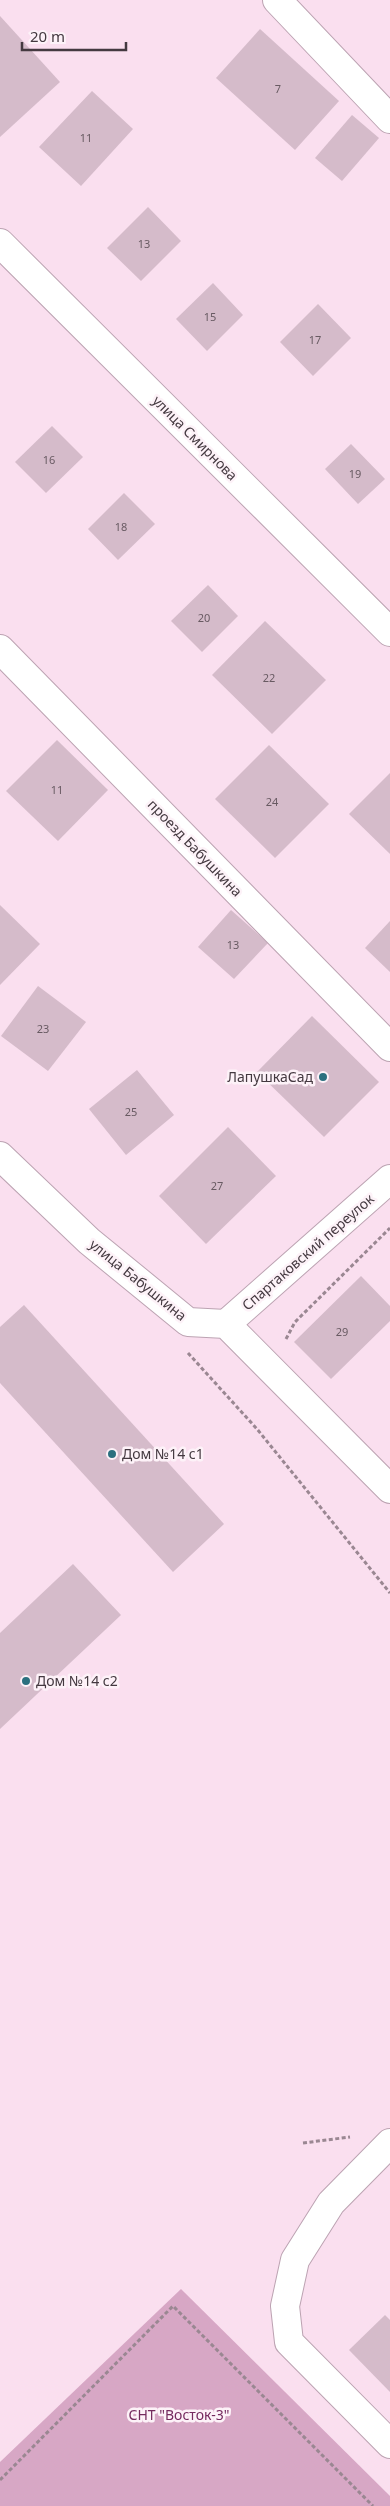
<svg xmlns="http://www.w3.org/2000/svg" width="390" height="2506" viewBox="0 0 390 2506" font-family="'Noto Sans',sans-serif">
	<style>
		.garden { fill: #d7a7c5 }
		.building { fill: #d5bbca }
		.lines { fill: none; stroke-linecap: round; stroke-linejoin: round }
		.minor-casing { stroke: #bca3b2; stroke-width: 30 }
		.path { stroke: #9a8792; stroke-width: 3; stroke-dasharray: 4 2.5; stroke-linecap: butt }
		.minor { stroke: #fff; stroke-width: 28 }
		.poi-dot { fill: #2b707f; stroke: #fdf2f8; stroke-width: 2 }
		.labels { text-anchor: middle; stroke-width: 5; stroke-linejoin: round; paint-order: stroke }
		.number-label { font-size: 11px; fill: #685a62 }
		.street-label { font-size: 14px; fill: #443940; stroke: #fdf2f8 }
		.poi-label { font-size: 14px; fill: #443940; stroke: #fdf2f8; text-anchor: start }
		.park-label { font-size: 14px; fill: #752a5f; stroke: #fdf2f8 }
	</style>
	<rect width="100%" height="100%" fill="#fadfef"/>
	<!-- garden -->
	<polygon class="garden" points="181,2289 390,2496 390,2506 0,2506 0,2462"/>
	<!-- building -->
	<g class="building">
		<polygon points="0,16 60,82 0,137"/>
		<polygon points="260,29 339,101 295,150 216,78"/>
		<polygon points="92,91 133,129 81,186 39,147"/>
		<polygon points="352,115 379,138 342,181 315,158"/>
		<polygon points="148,207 181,241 141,281 107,248"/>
		<polygon points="213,283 243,315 207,351 176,319"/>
		<polygon points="318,304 351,338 313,376 280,342"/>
		<polygon points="52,426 83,457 46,493 15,462"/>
		<polygon points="351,444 385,479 358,504 325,469"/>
		<polygon points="124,493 155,524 118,560 88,529"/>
		<polygon points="208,585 238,616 202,652 171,621"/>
		<polygon points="265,621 326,680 272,734 212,675"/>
		<polygon points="57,740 108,790 58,841 6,791"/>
		<polygon points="269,745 329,804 275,858 215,799"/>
		<polygon points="390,773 390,854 349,814"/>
		<polygon points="0,905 40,944 0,985"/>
		<polygon points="231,910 268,943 234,979 198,947"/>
		<polygon points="390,921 390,972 365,948"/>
		<polygon points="38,986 86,1022 48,1071 1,1036"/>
		<polygon points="312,1016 379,1082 324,1137 257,1072"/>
		<polygon points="137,1070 174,1115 126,1155 89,1109"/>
		<polygon points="228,1127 276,1176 206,1244 159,1196"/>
		<polygon points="361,1276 390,1306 390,1321 331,1379 294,1342"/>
		<polygon points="24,1305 224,1524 173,1572 0,1383 0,1327"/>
		<polygon points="73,1564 121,1615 0,1729 0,1633"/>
		<polygon points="385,2315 390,2320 390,2392 349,2350"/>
	</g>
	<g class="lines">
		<defs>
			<g id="minor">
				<polyline points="277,0 390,119"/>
				<polyline points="0,243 390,632"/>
				<polyline points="0,649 390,1047"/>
				<polyline points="0,1156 89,1241 188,1322 226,1324 390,1489"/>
				<polyline points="226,1324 390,1179"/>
				<polyline points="390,2143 331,2203 295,2260 285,2306 289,2342 390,2444"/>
			</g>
		</defs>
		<!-- minor casing -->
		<use href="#minor" class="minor-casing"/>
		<!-- path -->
		<g class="path">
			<polyline points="286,1339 295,1322 390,1228"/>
			<polyline points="188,1353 257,1429 390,1593"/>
			<polyline points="303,2143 350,2137"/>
			<polyline points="0,2480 173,2306 373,2506"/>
		</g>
		<!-- minor -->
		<use href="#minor" class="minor"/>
	</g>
	<!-- markers -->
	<g class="poi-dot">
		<circle cx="323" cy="1077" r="5"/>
		<circle cx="112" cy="1454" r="5"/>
		<circle cx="26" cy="1681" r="5"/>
	</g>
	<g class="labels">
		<!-- number labels -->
		<g class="number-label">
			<text x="278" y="93">7</text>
			<text x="86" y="142">11</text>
			<text x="144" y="248">13</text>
			<text x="210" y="321">15</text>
			<text x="315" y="344">17</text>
			<text x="49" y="464">16</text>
			<text x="355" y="478">19</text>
			<text x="121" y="531">18</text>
			<text x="204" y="622">20</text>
			<text x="269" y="682">22</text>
			<text x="57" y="794">11</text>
			<text x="272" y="806">24</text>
			<text x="233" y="949">13</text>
			<text x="43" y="1033">23</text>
			<text x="131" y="1116">25</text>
			<text x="217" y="1190">27</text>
			<text x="342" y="1336">29</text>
		</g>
		<!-- street labels -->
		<g class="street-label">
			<text transform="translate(195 438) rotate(45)" y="5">улица Смирнова</text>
			<text transform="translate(195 848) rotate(46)" y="5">проезд Бабушкина</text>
			<text transform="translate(308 1252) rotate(-41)" y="5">Спартаковский переулок</text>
			<text transform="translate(138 1280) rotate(39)" y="5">улица Бабушкина</text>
		</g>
		<!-- poi labels -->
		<g class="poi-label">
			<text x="313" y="1082" text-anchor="end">ЛапушкаСад</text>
			<text x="122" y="1459">Дом №14 с1</text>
			<text x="36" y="1686">Дом №14 с2</text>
		</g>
		<!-- park labels -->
		<g class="park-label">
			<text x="179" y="2420">СНТ "Восток-3"</text>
		</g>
	</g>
	<!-- scale -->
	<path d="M22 42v8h104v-8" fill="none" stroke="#443940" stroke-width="2.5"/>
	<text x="30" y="42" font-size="15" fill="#443940" stroke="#fdf2f8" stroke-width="4" paint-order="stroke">20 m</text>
</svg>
